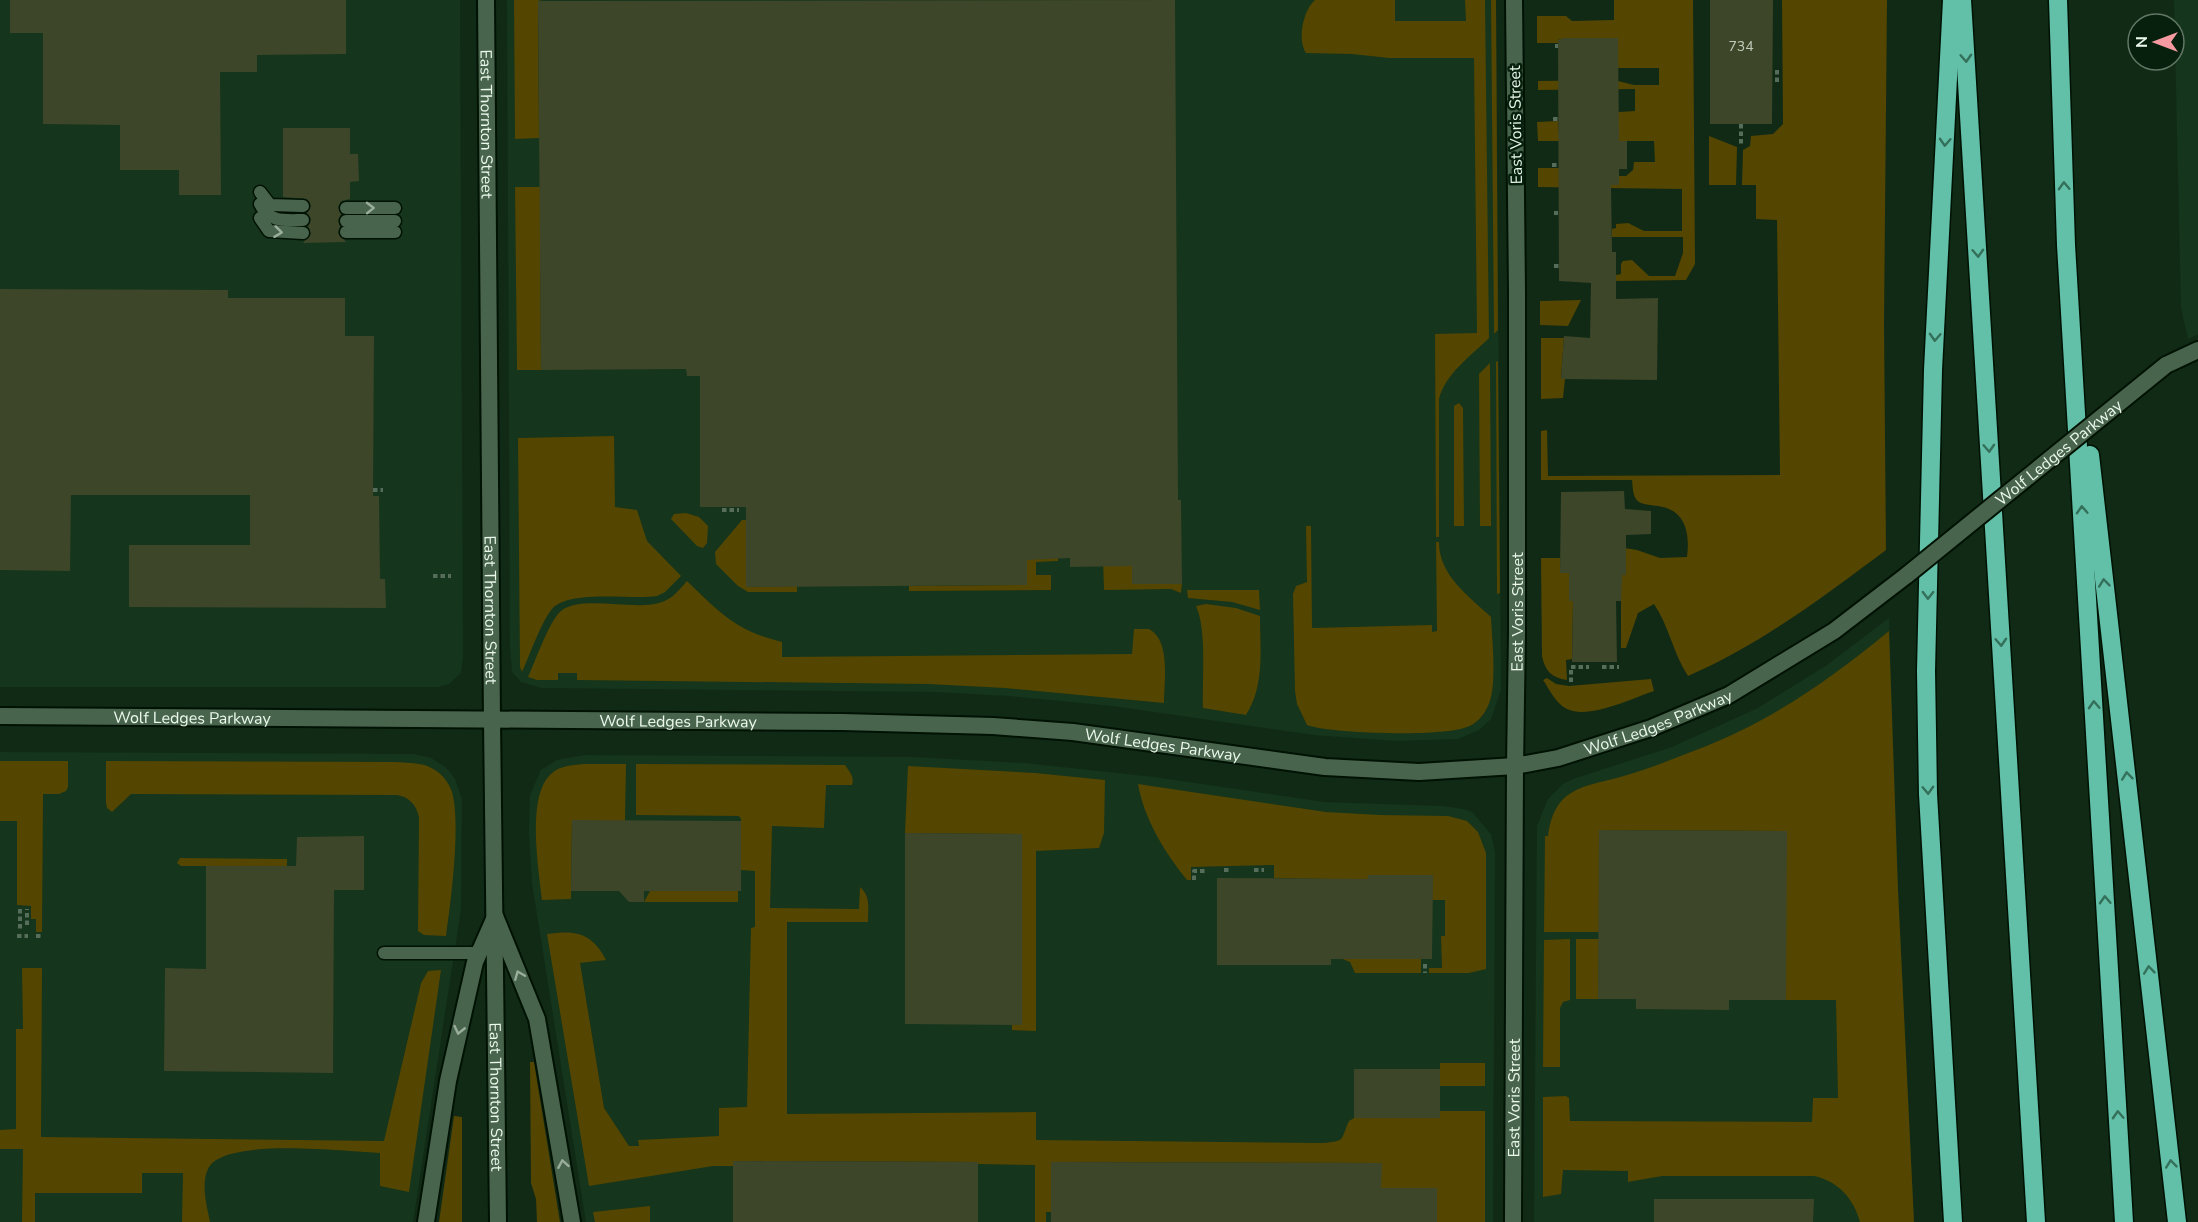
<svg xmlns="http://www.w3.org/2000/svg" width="2198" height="1222" viewBox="0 0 2198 1222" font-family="'Nunito Sans',sans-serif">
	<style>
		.built { fill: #15351c }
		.green { fill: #544500 }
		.building { fill: #3d4628 }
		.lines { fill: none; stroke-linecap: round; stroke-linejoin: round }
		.service-casing { stroke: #001203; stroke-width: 15 }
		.minor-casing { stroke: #001203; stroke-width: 20 }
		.tertiary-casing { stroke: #001203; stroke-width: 20 }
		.secondary-casing { stroke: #001203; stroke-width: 20 }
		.motorway-casing { stroke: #001203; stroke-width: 21 }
		.path { stroke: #576d5b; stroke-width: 4; stroke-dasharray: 4.5 3; stroke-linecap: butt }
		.service { stroke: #49644d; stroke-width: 12 }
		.minor { stroke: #49644d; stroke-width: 16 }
		.tertiary { stroke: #49644d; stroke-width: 16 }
		.secondary { stroke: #49644d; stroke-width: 16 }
		.motorway { stroke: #62bfa8; stroke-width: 18 }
		.secondary-bridge-casing { stroke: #001203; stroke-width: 20; stroke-linecap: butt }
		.secondary-bridge { stroke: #49644d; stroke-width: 16 }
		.oneway { stroke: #34705a }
		.oneway2 { stroke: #9aae9c }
		.labels { text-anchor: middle; stroke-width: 5; stroke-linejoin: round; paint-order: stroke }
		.number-label { font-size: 14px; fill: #bfccbb }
		.street-label { font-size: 16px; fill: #eaf9ec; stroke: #07200d }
	</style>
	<rect width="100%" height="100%" fill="#112a16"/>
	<!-- built -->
	<g class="built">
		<polygon points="0,0 460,0 463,658 461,673 449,684 439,687 0,687"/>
		<polygon points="507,0 1496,0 1501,689 1491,719 1479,730 1458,739 1396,741 1314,735 1113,706 1009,696 935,692 542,688 521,682 512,672 510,649"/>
		<polygon points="2174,0 2198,0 2198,334 2188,339 2181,308"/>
		<polygon points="1889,618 1898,890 1914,1222 1534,1222 1537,826 1548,799 1563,784 1573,779 1672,747 1758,708 1827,665"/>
		<polygon points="0,752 414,754 431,758 444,766 450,772 455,779 462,800 461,909 413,1222 0,1222"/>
		<polygon points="584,755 912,757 1025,763 1154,777 1324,802 1442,806 1464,809 1472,812 1491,834 1495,852 1493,1222 586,1222 532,883 529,833 530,795 541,770 557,760"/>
	</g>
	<!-- green -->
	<g class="green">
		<polygon points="514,0 542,0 538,1 539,138 515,139"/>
		<path d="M1315,0H1395V21H1466L1465,0H1485L1489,338C1471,356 1445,374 1439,399V537H1436L1435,334L1477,333L1474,58H1389L1352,54L1306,53C1297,40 1303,10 1315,0Z"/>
		<polygon points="1491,0 1496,0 1498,330 1494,334"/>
		<polygon points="1614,0 1693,0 1695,264 1686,280 1616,281 1616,275 1621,274 1621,264 1623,261 1632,260 1649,276 1675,276 1683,253 1683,237 1612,237 1612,229 1616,228 1616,224 1628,223 1644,231 1682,231 1682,189 1538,187 1538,168 1559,168 1566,185 1619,185 1619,176 1626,176 1633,170 1634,162 1655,162 1654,141 1538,141 1537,122 1558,121 1559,134 1619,112 1635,111 1635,89 1538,90 1538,81 1614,80 1634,85 1659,85 1659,68 1618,68 1618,38 1566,38 1558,40 1558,43 1537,43 1537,16 1566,16 1572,21 1614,20"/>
		<path d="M1782,0H1887L1884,323L1886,550C1823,597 1760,645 1688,676C1673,653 1669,626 1654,604L1638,613L1626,648H1621V582H1569V601H1573L1572,659L1566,660L1567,680C1552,678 1545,671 1542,656L1541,558H1560V573H1569V576L1626,575V558L1618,547L1637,550L1660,558L1687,557C1690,533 1686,510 1658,506C1652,505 1644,505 1639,502C1632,497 1633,487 1632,480H1541V431L1547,430L1548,476L1780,475L1777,220L1756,219V185H1742L1743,150L1750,146L1751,136L1773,134L1783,124Z"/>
		<polygon points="1709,136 1737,147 1736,185 1709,185"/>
		<polygon points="515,187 540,187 541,370 517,370"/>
		<polygon points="1581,300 1568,326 1540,325 1540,301"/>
		<polygon points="1541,338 1564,338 1561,379 1565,379 1563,398 1541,399"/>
		<polygon points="1496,361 1498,362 1500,593 1497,594"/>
		<polygon points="1490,363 1491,526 1480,526 1479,374"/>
		<polygon points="1459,403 1463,408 1464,526 1454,526 1454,406"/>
		<path d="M614,436L615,507L637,510L647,541L681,576L665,592L657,596C632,600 569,589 552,609C541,622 530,655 522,672L520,667L518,438Z"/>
		<polygon points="686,513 699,517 708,526 707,543 703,548 697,546 671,519 674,514"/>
		<polygon points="742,520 758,520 746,525 746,587 797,586 797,592 748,592 738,586 716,564 715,552"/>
		<path d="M1306,526H1311L1312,628L1432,625V632L1437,631L1436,542H1439C1439,576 1469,596 1491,617C1492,640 1498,690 1487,708C1483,716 1476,724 1467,727C1443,737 1332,734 1307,725L1297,704L1295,691L1293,594L1296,586L1307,582Z"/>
		<polygon points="1027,541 1058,553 1058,561 1036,562 1036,575 1051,575 1051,590 909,591 909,586 1027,585"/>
		<polygon points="1103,558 1114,558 1178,584 1182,583 1181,593 1171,589 1104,590"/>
		<path d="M687,581C719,612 736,631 782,642V657L1132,654L1134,629H1149C1171,641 1164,681 1164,703L1005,688L928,684L577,680V673H558V680H537L528,677C535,662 549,621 561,611C582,594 637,612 662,602C672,599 680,589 687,581Z"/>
		<polygon points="1187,590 1259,590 1260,610 1232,602 1188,598"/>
		<path d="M1206,604L1236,608L1260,616C1260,650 1265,685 1246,715L1203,708C1202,681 1207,629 1196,606Z"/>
		<path d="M1889,631L1898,890L1914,1222H1860C1854,1199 1838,1181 1814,1176H1662L1628,1182V1171L1563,1170L1561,1194L1543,1197V1097L1566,1096L1569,1098L1570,1121L1812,1122L1813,1098H1838L1836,1000H1786V831L1599,830V932H1544L1545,836H1548C1550,819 1556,802 1571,793C1587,783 1609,781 1627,775C1651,768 1673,759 1696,750C1770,722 1828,681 1889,631Z"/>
		<path d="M1547,678L1556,684L1569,686L1651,679L1654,691C1632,698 1589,720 1567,709C1555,703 1550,690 1543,680Z"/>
		<polygon points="0,761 68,761 68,787 66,791 59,794 43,794 42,932 36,932 36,919 31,919 31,906 17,905 17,821 0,821"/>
		<path d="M106,761L394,762C408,763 424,762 435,770C443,775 449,783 452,792C461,823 451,901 446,936L424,935L418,931L419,818C417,805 409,797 397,795L131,794L112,812L107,808L106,803Z"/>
		<path d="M586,764H626L625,821H572L571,899L542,900C539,870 526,796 551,774C560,765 574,765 586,764Z"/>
		<path d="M636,764L845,765C849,771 855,777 852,785H826L824,828L772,826L770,908L859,909L860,887C871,896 868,909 868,922H787V1114L1036,1112V1140L1322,1143C1347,1141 1340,1140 1349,1121L1354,1118H1439L1440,1111H1485V1222H1437V1188H1381V1163L1051,1162V1212H1046V1222H1035V1165L978,1164L977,1162L734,1161L733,1166H713L589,1186L547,934C574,930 592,932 606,960L580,963L604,1108L629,1146H639L638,1140L719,1136V1108L747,1107L751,928L755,927V871L741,870V819L739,816L636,815Z"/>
		<polygon points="908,766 1035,773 1105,780 1104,833 1099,848 1036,851 1036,1031 1012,1030 1012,1024 1022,1024 1022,834 905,833"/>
		<path d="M1138,784L1326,812L1380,815L1448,816L1467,821L1478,832L1486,853V969L1469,973H1429V968H1442L1441,936H1445V900H1433L1368,876V959H1421V973H1355L1350,962L1340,958L1332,879L1274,878V865L1191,867V880H1187C1165,853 1144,819 1138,784Z"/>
		<polygon points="180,858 287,859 287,866 181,866 177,863"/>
		<polygon points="650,891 738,891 738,902 644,902"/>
		<polygon points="1570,939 1570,1000 1563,1002 1560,1008 1560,1067 1543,1067 1544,940"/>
		<polygon points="1576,939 1599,939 1598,999 1576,999"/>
		<path d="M22,968H42L41,1137L384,1141L421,983L428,971L441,970L409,1192L380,1186V1153C347,1152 228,1137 209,1167C200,1183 207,1206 210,1222H182L183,1173H142V1193H35V1222H22L23,1149H0V1130L16,1129V1029H23Z"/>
		<polygon points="530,1062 534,1062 560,1222 537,1222 536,1199 531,1183"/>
		<rect x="1440" y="1063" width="45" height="23"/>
		<polygon points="454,1116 462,1117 462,1222 439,1222"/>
		<polygon points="650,1206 650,1222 595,1222 593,1212"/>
	</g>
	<!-- building -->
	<g class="building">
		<polygon points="10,0 346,0 346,54 257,55 257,72 220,72 221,195 179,195 179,170 120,170 120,125 43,124 43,33 10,33"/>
		<polygon points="1175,0 1178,500 1181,500 1182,584 1132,584 1132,566 1070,567 1070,558 1027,560 1027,585 746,587 746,507 700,507 700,376 687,376 686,369 541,370 538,1"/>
		<polygon points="1710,0 1773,0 1772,124 1710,124"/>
		<polygon points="1565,38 1618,38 1619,141 1627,141 1627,169 1619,169 1619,185 1611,185 1612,252 1616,252 1616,299 1658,298 1657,380 1561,379 1564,336 1590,338 1591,283 1559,281 1558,40"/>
		<polygon points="283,128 350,128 350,154 358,154 359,181 350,182 350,199 341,201 338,207 341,214 338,220 340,226 338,233 346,242 303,243 311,234 308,226 311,219 307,213 311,206 307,199 283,197"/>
		<polygon points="0,289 228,290 228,298 345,298 345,336 374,336 373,496 379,496 380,579 385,579 386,608 129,607 129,545 250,545 250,495 71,495 70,571 0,570"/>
		<polygon points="1624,491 1625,509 1651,511 1651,534 1626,535 1626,575 1622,575 1621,601 1616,601 1617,662 1572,662 1573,601 1569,601 1569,573 1560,573 1561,492"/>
		<polygon points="572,820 741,821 741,891 644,891 644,902 629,902 619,891 571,891"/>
		<polygon points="1599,830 1787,831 1786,1000 1729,1000 1729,1010 1636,1009 1636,999 1598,999"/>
		<polygon points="905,833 1022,834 1022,1025 905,1024"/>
		<polygon points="364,836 364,890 334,890 333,1073 164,1071 165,968 206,969 206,866 296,866 297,837"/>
		<polygon points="1368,875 1433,875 1432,959 1331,959 1331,965 1217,965 1217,878 1368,879"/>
		<rect x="1354" y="1069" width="86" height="49"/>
		<polygon points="733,1161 978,1162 978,1222 733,1222"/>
		<polygon points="1051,1162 1382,1163 1381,1188 1437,1188 1437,1222 1051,1222"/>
		<polygon points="1654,1199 1814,1199 1813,1222 1654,1222"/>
	</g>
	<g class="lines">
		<defs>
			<g id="service">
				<polyline points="260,192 270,205 303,206"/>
				<path d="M260,204C269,223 285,220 303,220"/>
				<polyline points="346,208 395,208"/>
				<polyline points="260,218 269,231 303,233"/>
				<polyline points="346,221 395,221"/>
				<polyline points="346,232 395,232"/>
				<polyline points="384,953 479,953"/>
			</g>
			<g id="minor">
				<path id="s1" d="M486,0L492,721"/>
			</g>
			<g id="tertiary">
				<polyline points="495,916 537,1019 572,1222"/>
				<polyline points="426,1222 448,1081 475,962 495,917"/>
				<path id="s2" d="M1513,1222L1515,766L1517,632V293L1514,0"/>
			</g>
			<g id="secondary">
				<polyline points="2166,365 2198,350"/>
				<path id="s3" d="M0,716L842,722L993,726L1073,732L1325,767L1419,772L1515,766L1558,758L1651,728L1729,695L1834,631L1907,575"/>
				<path id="s4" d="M492,721L498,1222"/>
			</g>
			<g id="motorway">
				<polyline points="1952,0 1933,370 1926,671 1928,794 1953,1222"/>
				<polyline points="1962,0 2036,1222"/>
				<polyline points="2058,0 2066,245 2124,1222"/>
				<polyline points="2090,455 2177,1222"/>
			</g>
		</defs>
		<!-- service casing -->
		<use href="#service" class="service-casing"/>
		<!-- minor casing -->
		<use href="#minor" class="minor-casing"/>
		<!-- tertiary casing -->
		<use href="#tertiary" class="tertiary-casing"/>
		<!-- secondary casing -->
		<use href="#secondary" class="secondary-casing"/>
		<!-- motorway casing -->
		<use href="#motorway" class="motorway-casing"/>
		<!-- path -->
		<g class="path">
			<polyline points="1555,46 1558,46"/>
			<polyline points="1777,70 1777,85"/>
			<polyline points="1553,119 1558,119"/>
			<polyline points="1741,124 1741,144"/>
			<polyline points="1552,165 1559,165"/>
			<polyline points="1554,213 1558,213"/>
			<polyline points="1554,266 1559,266"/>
			<polyline points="373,490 383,490"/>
			<polyline points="722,510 739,510"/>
			<polyline points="433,576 451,576"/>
			<polyline points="1602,667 1619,667"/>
			<polyline points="1571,682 1571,667 1589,667"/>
			<polyline points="1224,870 1231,870"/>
			<polyline points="1254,870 1264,870"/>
			<polyline points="1194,880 1194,871 1207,871"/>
			<polyline points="20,909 20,929"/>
			<polyline points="27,925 27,909"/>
			<polyline points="17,936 28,936"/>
			<polyline points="36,936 42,936"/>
			<polyline points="1425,964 1425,973"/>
		</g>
		<!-- service -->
		<use href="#service" class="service"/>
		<!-- minor -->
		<use href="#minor" class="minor"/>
		<!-- tertiary -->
		<use href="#tertiary" class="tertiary"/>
		<!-- secondary -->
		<use href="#secondary" class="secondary"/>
		<!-- motorway -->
		<use href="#motorway" class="motorway"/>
		<defs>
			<g id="secondary-bridge">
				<path id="s5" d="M1907,575L2166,365"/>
			</g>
		</defs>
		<!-- secondary-bridge casing -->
		<use href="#secondary-bridge" class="secondary-bridge-casing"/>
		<!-- secondary-bridge -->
		<use href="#secondary-bridge" class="secondary-bridge"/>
	</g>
	<!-- one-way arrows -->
	<defs><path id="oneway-chevron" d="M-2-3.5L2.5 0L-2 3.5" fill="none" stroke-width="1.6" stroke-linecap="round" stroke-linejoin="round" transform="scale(1.5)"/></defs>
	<g class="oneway">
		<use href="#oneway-chevron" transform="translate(1966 58) rotate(87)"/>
		<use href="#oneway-chevron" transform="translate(1945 142) rotate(93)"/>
		<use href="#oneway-chevron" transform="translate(2064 186) rotate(-92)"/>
		<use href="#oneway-chevron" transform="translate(1978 253) rotate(87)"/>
		<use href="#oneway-chevron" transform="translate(1935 337) rotate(93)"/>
		<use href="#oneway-chevron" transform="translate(1989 448) rotate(87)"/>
		<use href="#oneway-chevron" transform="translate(2082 510) rotate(-93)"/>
		<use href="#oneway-chevron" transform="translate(2104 583) rotate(-96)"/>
		<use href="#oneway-chevron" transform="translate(1928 595) rotate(91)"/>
		<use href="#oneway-chevron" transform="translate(2001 642) rotate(87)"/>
		<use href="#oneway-chevron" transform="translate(2094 705) rotate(-93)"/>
		<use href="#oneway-chevron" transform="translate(2127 776) rotate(-96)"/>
		<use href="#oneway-chevron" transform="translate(1928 790) rotate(88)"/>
		<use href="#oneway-chevron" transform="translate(2105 900) rotate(-93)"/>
		<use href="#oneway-chevron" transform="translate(2149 970) rotate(-96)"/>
		<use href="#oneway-chevron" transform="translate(2118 1115) rotate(-93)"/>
		<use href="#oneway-chevron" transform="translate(2171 1164) rotate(-96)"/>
	</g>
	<g class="oneway2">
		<use href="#oneway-chevron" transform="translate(370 208) rotate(-1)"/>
		<use href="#oneway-chevron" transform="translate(278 232) rotate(7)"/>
		<use href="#oneway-chevron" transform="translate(519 975) rotate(-112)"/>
		<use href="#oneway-chevron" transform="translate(459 1030) rotate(103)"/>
		<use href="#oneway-chevron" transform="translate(563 1164) rotate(-100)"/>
	</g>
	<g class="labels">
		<!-- number labels -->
		<g class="number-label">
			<text x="1741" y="51">734</text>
		</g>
		<!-- street labels -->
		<g class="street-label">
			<text dy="6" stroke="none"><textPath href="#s1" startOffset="124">East Thornton Street</textPath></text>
			<text transform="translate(1515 125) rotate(-91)" y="6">East Voris Street</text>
			<text dy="6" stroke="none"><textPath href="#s5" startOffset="195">Wolf Ledges Parkway</textPath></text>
			<text dy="6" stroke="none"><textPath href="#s1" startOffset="610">East Thornton Street</textPath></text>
			<text dy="6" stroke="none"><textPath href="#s2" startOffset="610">East Voris Street</textPath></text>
			<text dy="6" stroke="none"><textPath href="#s3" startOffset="192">Wolf Ledges Parkway</textPath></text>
			<text dy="6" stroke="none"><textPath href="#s3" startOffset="678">Wolf Ledges Parkway</textPath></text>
			<text dy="6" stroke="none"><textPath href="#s3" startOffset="1668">Wolf Ledges Parkway</textPath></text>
			<text dy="6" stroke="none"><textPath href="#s3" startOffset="1164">Wolf Ledges Parkway</textPath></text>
			<text dy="6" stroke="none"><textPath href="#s4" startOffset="376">East Thornton Street</textPath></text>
			<text dy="6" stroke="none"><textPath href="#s2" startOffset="124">East Voris Street</textPath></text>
		</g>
	</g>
	<!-- north arrow -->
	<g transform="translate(2156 42) rotate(270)"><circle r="28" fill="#07200d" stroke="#627766" stroke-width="1.5"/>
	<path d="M0-4.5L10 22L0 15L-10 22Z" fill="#f49aa0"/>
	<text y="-9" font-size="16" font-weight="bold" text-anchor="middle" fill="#eaf9ec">N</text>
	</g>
</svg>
